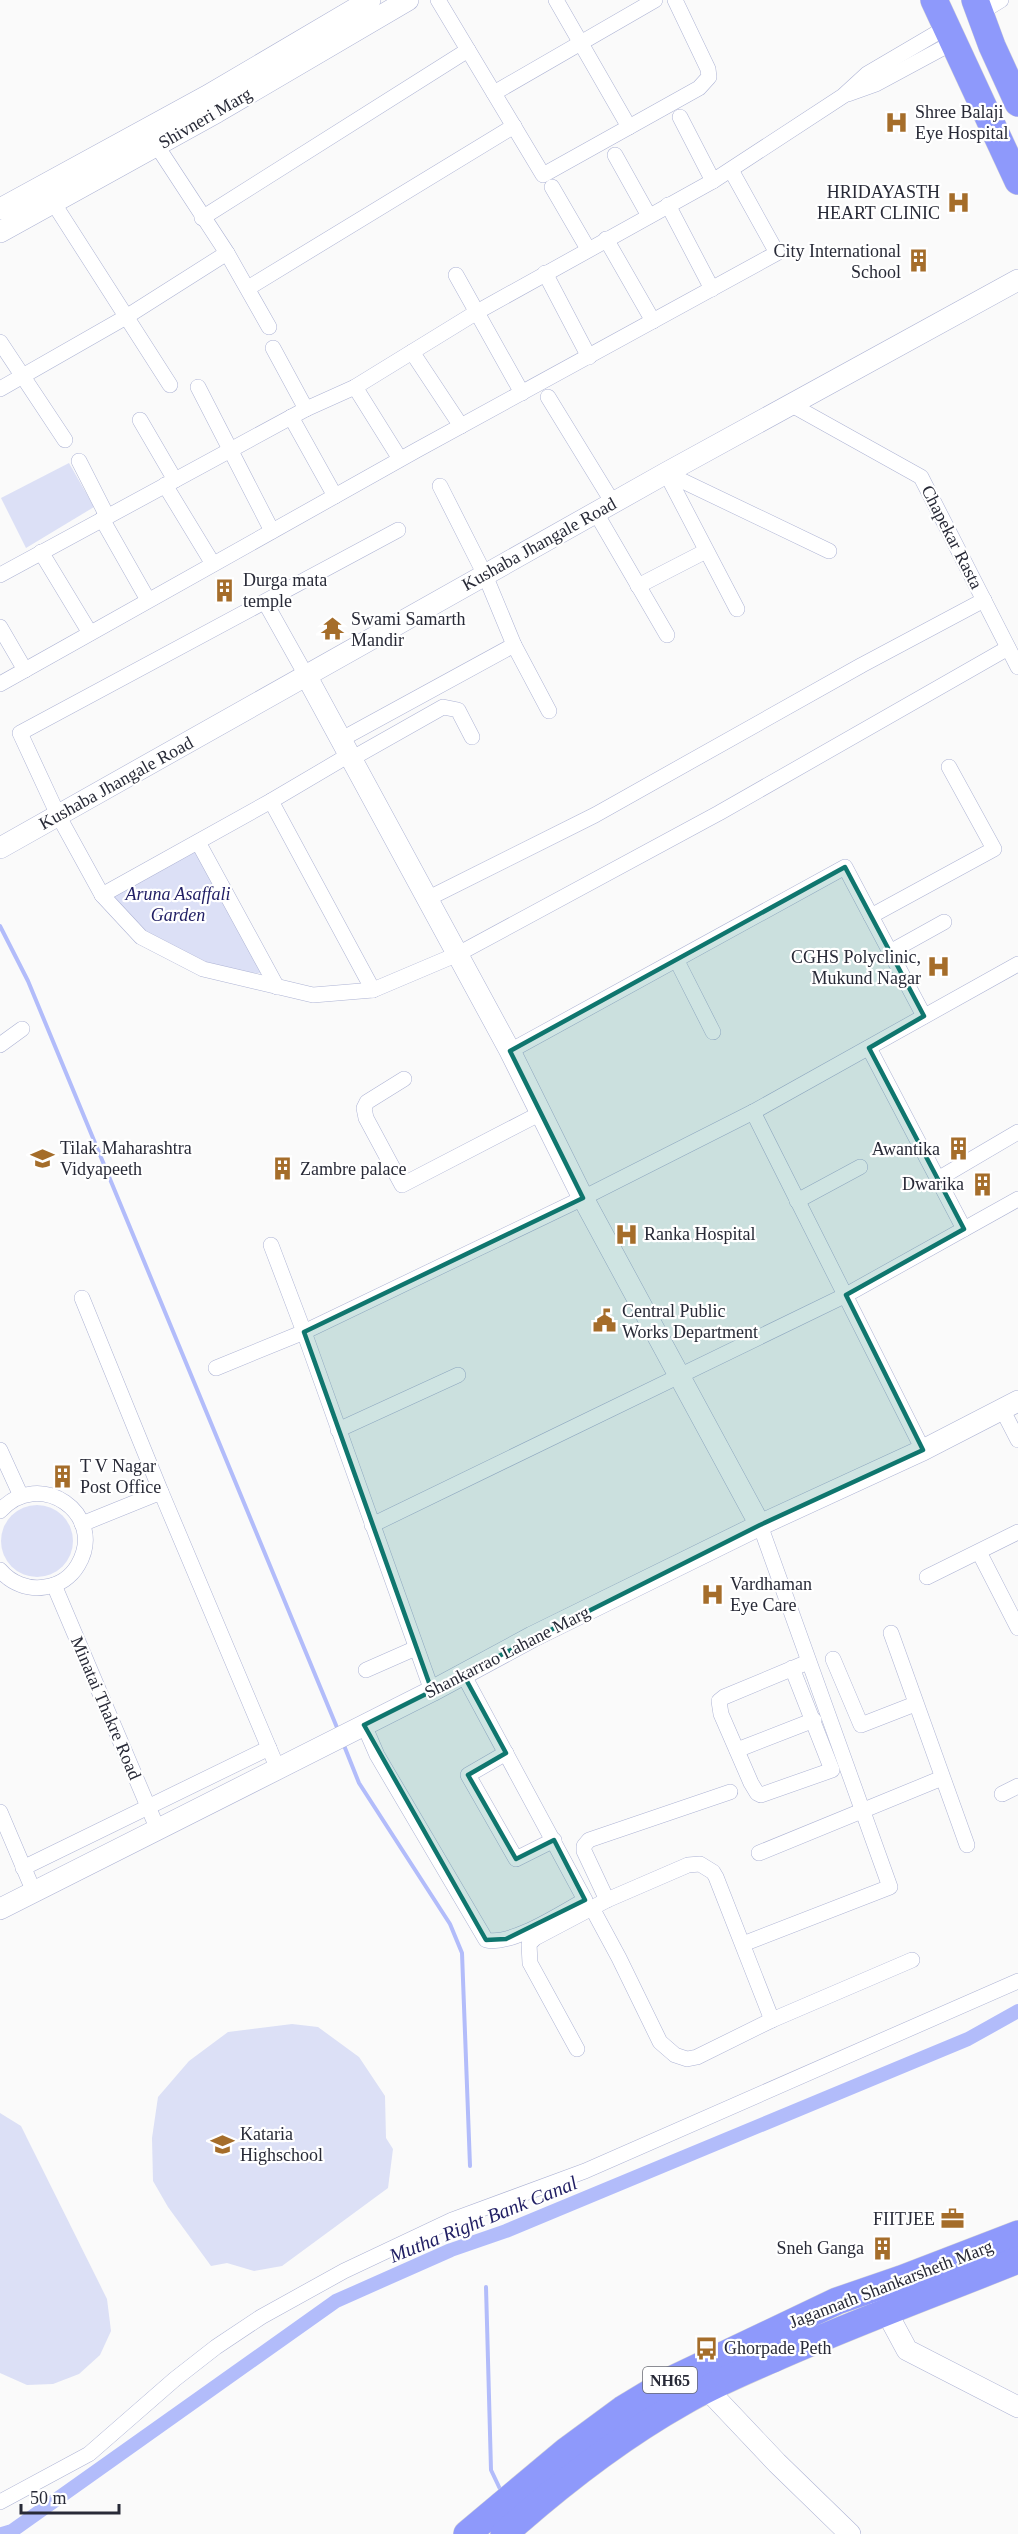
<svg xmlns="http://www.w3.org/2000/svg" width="1018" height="2534" viewBox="0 0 1018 2534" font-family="Georgia,serif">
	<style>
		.green { fill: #dce0f6 }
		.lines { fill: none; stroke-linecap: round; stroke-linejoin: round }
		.stream { stroke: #b2bcfa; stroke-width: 4 }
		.canal { stroke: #b2bcfa; stroke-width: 14 }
		.street-casing { stroke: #adb3d4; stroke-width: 16 }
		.secondary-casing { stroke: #adb3d4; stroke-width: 22 }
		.highway-casing { stroke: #d4d4d7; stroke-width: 28 }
		.street { stroke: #fff; stroke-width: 15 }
		.secondary { stroke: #fff; stroke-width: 21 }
		.highway { stroke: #8e99fb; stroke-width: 27 }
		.marked { fill: #0f766e; fill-opacity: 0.2; stroke: #0f766e; stroke-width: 4.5; stroke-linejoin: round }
		.labels { text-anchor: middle; stroke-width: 4.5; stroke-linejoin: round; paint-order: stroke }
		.shield { fill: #fff; stroke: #686a73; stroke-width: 1.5 }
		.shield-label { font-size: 16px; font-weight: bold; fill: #282a37 }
		.poi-label { font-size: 18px; fill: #282a37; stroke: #fff; text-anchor: start }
		.street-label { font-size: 18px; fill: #282a37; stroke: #fff }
		.park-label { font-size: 18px; font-style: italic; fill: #201e64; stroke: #fff }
		.water-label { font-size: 20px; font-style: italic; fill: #201e63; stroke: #fff }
	</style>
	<rect width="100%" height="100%" fill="#fafafa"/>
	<!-- green -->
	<g class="green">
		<polygon points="69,463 94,507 26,548 1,498"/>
		<polygon points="193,845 270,974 203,969 147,935 109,897"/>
		<circle cx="37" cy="1541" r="36"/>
		<polygon points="292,2024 318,2027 359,2057 385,2096 386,2138 393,2149 388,2188 282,2266 254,2271 227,2263 211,2266 168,2207 153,2181 152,2138 158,2097 189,2061 228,2032"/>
		<polygon points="0,2113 21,2126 107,2299 111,2331 100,2355 79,2374 53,2384 27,2385 0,2373"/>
	</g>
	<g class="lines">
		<!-- stream -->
		<g class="stream">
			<polyline points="0,926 28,981 338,1730"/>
			<polyline points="343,1743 359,1783 450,1924 462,1953 470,2166"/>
			<polyline points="486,2287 491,2470 501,2491"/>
		</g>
		<!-- canal -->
		<polyline class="canal" points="2,2534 12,2531 336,2301 451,2250 506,2231 968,2039 1018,2011"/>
		<defs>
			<g id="street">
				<polyline points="438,0 543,175 699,88 709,77 708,69 675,0"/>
				<polyline points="556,0 629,127"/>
				<polyline points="980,13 1001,0"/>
				<polyline points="494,93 655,0"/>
				<polyline points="848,94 876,84 954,42"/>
				<polyline points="680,117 713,181"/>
				<polyline points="157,146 227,253 269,327"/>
				<polyline points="615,155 649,216"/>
				<polyline points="552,187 588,249"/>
				<polyline points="49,196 170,385"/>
				<polyline points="668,205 712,289"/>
				<polyline points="202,218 468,50"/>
				<polyline points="606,239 653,321"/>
				<polyline points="545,273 589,357"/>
				<polyline points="456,275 522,393"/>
				<polyline points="248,288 514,126"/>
				<polyline points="0,342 65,440"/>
				<polyline points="273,348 306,409"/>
				<polyline points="412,352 461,426"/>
				<polyline points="198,387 272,531"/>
				<polyline points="355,387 400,459"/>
				<polyline points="0,389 126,317 227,253"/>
				<polyline points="548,397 613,503"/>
				<polyline points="790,404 921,477 1018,667"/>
				<polyline points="291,417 335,496"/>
				<polyline points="140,420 175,480"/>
				<polyline points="79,461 107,516"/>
				<polyline points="666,473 829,551"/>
				<polyline points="666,473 737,609"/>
				<polyline points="165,485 213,564"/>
				<polyline points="440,486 485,575 514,645 549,711"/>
				<polyline points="596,513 667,635"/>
				<polyline points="102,519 148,600"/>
				<polyline points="398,530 20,733 58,815 102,895 141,937 203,969 313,995 373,990 458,954 719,813 1008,648"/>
				<polyline points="41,552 90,633"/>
				<polyline points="0,575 306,409 355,387 477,312 713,181 843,96 867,74 947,27"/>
				<polyline points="638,586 706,551"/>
				<polyline points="265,602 307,677"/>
				<polyline points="0,627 25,670"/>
				<polyline points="0,684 417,450 777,253 731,170"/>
				<polyline points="340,740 514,645"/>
				<polyline points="351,759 443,707 458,710 472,737"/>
				<polyline points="271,801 373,990"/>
				<polyline points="198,842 277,987"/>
				<polyline points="102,895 271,801 349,755"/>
				<polyline points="427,899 595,815 862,665 984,600"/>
				<polyline points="871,916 994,849 949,767"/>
				<polyline points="890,952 944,922"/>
				<polyline points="677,961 713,1032"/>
				<polyline points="0,1045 22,1029"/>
				<polyline points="869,1048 964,1229"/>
				<polyline points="510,1051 845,867 924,1016"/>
				<polyline points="404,1079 367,1102 364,1108 366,1118 402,1185 541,1113"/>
				<polyline points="753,1112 923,1450"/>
				<polyline points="938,1179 1018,1132"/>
				<polyline points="797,1201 860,1167"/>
				<polyline points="271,1245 304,1332 432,1691"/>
				<polyline points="82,1298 161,1492"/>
				<polyline points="216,1368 304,1332 583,1198 753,1112 1018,964"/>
				<polyline points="1002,1409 1018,1440"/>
				<polyline points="338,1430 458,1375"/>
				<polyline points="0,1450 21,1496"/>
				<path d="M0,1511C39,1467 108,1514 78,1565C71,1577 59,1585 45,1587C28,1590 11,1583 0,1570"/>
				<polyline points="82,1524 161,1492 277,1767"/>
				<polyline points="372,1525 846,1295 1018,1199"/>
				<polyline points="979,1552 1018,1628"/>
				<polyline points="927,1577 1018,1532"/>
				<polyline points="54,1585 158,1830"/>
				<polyline points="891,1633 967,1845"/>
				<polyline points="833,1659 861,1725 915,1704"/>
				<polyline points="792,1668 832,1770 761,1795 757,1793 751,1783 721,1714 719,1701 724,1697 808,1662"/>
				<polyline points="366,1670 416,1648"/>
				<path d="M364,1725L377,1755L486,1940C512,1946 561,1913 585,1900L463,1674"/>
				<polyline points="737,1750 814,1720"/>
				<polyline points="506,1753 468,1775 516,1859 554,1840"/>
				<polyline points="1002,1794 1018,1786"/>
				<polyline points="0,1812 34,1892"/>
				<polyline points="759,1853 942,1778"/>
				<polyline points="23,1868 269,1748"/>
				<polyline points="607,1900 584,1851 584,1846 589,1840 730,1792"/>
				<polyline points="592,1908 619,1958 660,2042 675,2055 687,2059 697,2057 772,2020 912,1960"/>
				<polyline points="743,1944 890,1887 760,1525"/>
				<polyline points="577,2049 530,1963 529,1944 535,1938 607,1900 688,1865 700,1864 713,1872 716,1877 772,2020"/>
				<polyline points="0,2502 89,2454 175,2379 216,2347 261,2317 344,2271 452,2220 585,2171 1018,1981"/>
			</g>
			<g id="secondary">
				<polyline points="0,209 207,96 370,0"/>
				<polyline points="0,232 217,112 408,0"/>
				<polyline points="307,677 510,1051 583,1198 760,1525"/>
				<polyline points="0,848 666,473 1018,280"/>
				<polyline points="0,1909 432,1691 532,1637 760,1525 923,1450 1018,1401"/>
				<polyline points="880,2300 907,2350 1018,2407"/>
				<polyline points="707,2389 777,2463 850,2534"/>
			</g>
			<g id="highway">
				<polyline points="934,0 1018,181"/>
				<polyline points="975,0 992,46 1018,103"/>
				<polyline points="467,2534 566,2451 623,2409 671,2380 837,2301 901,2279 1018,2234"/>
				<path d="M504,2534C559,2485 619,2438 683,2402C712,2385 743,2372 773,2359C854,2323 936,2293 1018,2260"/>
			</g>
		</defs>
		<!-- street casing -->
		<use href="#street" class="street-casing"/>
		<!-- secondary casing -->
		<use href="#secondary" class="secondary-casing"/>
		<!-- highway casing -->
		<use href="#highway" class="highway-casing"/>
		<!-- street -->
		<use href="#street" class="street"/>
		<!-- secondary -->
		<use href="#secondary" class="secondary"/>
		<!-- highway -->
		<use href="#highway" class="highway"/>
	</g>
	<!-- marked area -->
	<path class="marked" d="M845,867L924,1016L869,1048L964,1229L846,1295L923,1450L760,1525L463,1674L506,1753L468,1775L516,1859L554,1840L585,1900L506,1939L486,1940L364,1725L432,1691L304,1332L583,1198L510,1051Z"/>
	<!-- icons -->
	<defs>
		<symbol id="hospital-bare" viewBox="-9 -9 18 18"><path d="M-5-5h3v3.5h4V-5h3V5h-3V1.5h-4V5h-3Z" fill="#a56d2a" stroke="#fff" stroke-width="2.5" paint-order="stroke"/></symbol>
		<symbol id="building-bare" viewBox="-9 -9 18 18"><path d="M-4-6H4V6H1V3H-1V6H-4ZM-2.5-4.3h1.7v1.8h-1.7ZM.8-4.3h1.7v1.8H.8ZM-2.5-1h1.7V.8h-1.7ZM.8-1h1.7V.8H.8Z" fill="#a56d2a" stroke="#fff" stroke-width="2.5" paint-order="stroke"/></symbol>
		<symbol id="temple-bare" viewBox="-9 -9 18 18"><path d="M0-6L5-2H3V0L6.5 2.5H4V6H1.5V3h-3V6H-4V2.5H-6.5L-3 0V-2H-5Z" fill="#a56d2a" stroke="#fff" stroke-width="2.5" paint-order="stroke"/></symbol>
		<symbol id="university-bare" viewBox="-9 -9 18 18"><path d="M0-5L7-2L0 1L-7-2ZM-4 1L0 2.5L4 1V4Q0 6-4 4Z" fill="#a56d2a" stroke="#fff" stroke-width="2.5" paint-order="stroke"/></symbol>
		<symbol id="civic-bare" viewBox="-9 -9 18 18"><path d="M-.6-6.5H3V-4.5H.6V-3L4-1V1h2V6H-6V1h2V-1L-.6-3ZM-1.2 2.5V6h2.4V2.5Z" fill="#a56d2a" stroke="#fff" stroke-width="2.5" paint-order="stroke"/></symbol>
		<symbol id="school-bare" viewBox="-9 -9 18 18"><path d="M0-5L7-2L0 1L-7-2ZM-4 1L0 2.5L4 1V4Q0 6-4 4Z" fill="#a56d2a" stroke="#fff" stroke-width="2.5" paint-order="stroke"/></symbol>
		<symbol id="office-bare" viewBox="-9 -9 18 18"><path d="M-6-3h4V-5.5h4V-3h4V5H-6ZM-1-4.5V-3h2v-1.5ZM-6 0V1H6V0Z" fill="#a56d2a" stroke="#fff" stroke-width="2.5" paint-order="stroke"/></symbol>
		<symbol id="bus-bare" viewBox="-9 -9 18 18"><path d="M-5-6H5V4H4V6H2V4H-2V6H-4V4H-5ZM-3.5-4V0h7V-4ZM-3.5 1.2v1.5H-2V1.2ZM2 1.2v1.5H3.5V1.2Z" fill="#a56d2a" stroke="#fff" stroke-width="2.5" paint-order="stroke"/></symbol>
	</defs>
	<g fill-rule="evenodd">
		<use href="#hospital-bare" x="880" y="106" width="33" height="33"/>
		<use href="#hospital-bare" x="942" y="186" width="33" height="33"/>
		<use href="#building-bare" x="902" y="244" width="33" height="33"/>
		<use href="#building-bare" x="208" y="574" width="33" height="33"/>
		<use href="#temple-bare" x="316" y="612" width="33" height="33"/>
		<use href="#hospital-bare" x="922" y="950" width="33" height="33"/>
		<use href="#building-bare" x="942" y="1132" width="33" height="33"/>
		<use href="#university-bare" x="26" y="1142" width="33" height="33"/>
		<use href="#building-bare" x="266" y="1152" width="33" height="33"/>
		<use href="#building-bare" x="966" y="1168" width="33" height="33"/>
		<use href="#hospital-bare" x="610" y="1218" width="33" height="33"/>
		<use href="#civic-bare" x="588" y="1304" width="33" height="33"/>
		<use href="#building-bare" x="46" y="1460" width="33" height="33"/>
		<use href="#hospital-bare" x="696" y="1578" width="33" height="33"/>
		<use href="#school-bare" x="206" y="2128" width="33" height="33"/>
		<use href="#office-bare" x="936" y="2202" width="33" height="33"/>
		<use href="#building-bare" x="866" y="2232" width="33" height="33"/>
		<use href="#bus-bare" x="690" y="2332" width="33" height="33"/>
	</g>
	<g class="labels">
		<!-- shield labels -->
		<rect class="shield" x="643" y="2367" width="54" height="26" rx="4.5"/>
		<g class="shield-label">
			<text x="670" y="2386">NH65</text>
		</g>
		<!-- poi labels -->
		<g class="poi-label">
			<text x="915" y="118">Shree Balaji<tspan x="915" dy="21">Eye Hospital</tspan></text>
			<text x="940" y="198" text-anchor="end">HRIDAYASTH<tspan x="940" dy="21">HEART CLINIC</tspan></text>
			<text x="901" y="257" text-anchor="end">City International<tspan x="901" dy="21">School</tspan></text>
			<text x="243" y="586">Durga mata<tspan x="243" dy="21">temple</tspan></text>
			<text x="351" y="625">Swami Samarth<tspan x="351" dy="21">Mandir</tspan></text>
			<text x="921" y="963" text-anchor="end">CGHS Polyclinic,<tspan x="921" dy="21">Mukund Nagar</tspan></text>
			<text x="60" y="1154">Tilak Maharashtra<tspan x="60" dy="21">Vidyapeeth</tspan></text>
			<text x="940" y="1155" text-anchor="end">Awantika</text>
			<text x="300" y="1175">Zambre palace</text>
			<text x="964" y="1190" text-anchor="end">Dwarika</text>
			<text x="644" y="1240">Ranka Hospital</text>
			<text x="622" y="1317">Central Public<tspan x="622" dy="21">Works Department</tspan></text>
			<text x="80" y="1472">T V Nagar<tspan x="80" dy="21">Post Office</tspan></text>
			<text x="730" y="1590">Vardhaman<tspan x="730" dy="21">Eye Care</tspan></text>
			<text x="240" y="2140">Kataria<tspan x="240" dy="21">Highschool</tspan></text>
			<text x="935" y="2225" text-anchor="end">FIITJEE</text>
			<text x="864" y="2254" text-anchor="end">Sneh Ganga</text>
			<text x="724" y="2354">Ghorpade Peth</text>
		</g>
		<!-- street labels -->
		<g class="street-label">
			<text transform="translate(205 118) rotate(-30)" y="6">Shivneri Marg</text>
			<text transform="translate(952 537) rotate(63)" y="6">Chapekar Rasta</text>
			<text transform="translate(539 544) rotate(-29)" y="6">Kushaba Jhangale Road</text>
			<text transform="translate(116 783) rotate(-29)" y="6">Kushaba Jhangale Road</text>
			<text transform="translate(507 1652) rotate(-27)" y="6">Shankarrao Lahane Marg</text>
			<text transform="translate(106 1708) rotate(67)" y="6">Minatai Thakre Road</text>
			<text transform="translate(891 2284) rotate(-21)" y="6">Jagannath Shankarsheth Marg</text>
		</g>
		<!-- park labels -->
		<g class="park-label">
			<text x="178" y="900">Aruna Asaffali<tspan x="178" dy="21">Garden</tspan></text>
		</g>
		<!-- water labels -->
		<g class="water-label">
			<text transform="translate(483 2219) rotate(-22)" y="7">Mutha Right Bank Canal</text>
		</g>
	</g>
	<!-- scale -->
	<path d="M21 2504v9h98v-9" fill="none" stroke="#282a37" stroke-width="3"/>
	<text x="30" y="2504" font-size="18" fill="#282a37" stroke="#ffffff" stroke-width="4.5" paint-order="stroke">50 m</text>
</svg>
